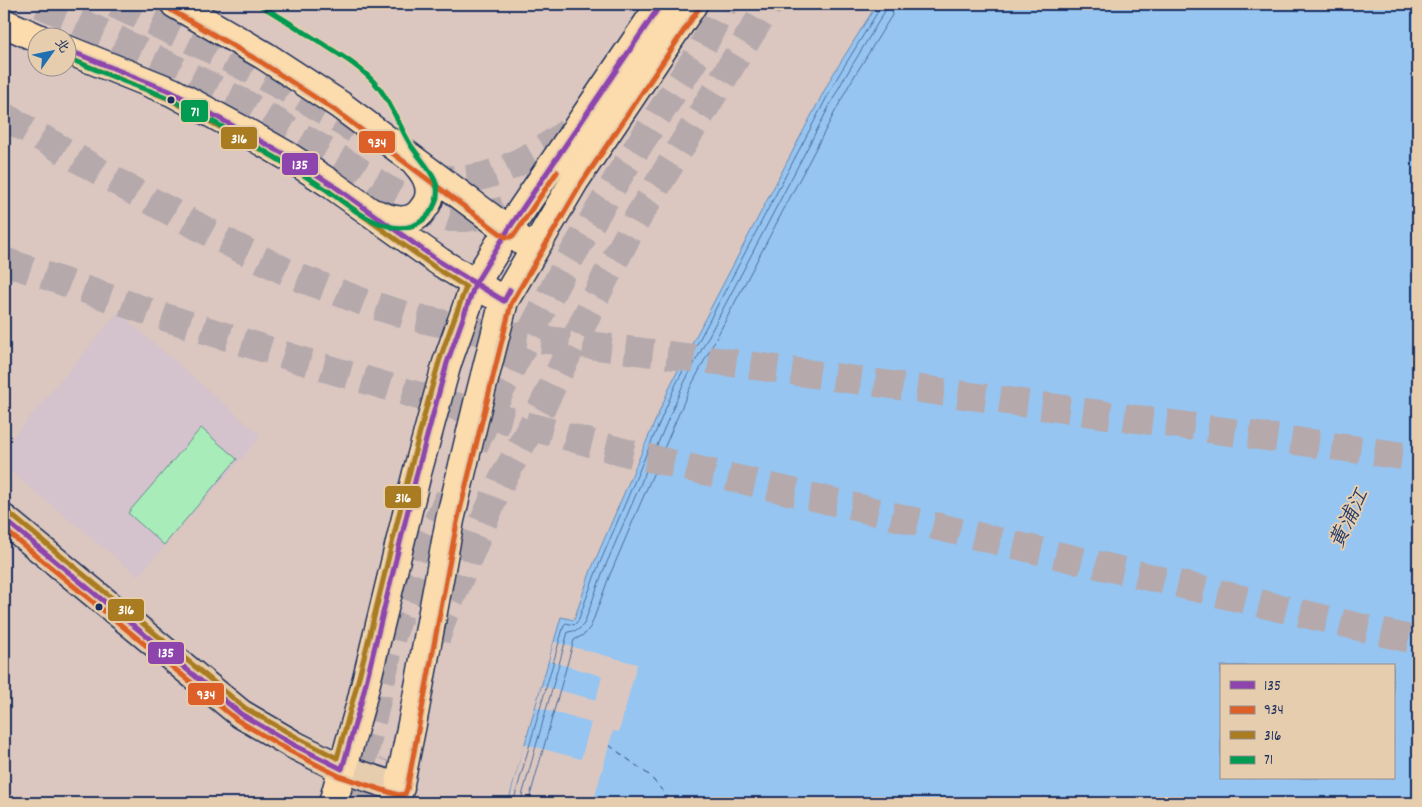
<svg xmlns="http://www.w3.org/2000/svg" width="1422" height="807" viewBox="0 0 1422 807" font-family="Dekko,'LXGW WenKai TC',sans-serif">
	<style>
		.built { fill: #d4c2cd }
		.green { fill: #a8edb9; stroke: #628e8c }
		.water { fill: #96c5f1; stroke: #6589b6; fill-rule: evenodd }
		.pier { fill: #dbc7c0 }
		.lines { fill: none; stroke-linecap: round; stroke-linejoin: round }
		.shore { stroke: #4c6b99; stroke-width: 1 }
		.ferry { stroke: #273e6d; stroke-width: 1; stroke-dasharray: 6 5; stroke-linecap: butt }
		.major-tunnel { stroke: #b5a9ac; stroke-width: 28; stroke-dasharray: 28 14; stroke-linecap: butt }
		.highway-tunnel { stroke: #b5a9ac; stroke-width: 28; stroke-dasharray: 28 14; stroke-linecap: butt }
		.minor-casing { stroke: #1b2f5e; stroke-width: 31 }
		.major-casing { stroke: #1b2f5e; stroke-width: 31 }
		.minor { stroke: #e6cdae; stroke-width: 28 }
		.major { stroke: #fcdcac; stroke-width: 28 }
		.bus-1-casing { stroke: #e6cdae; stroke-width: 9 }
		.bus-2-casing { stroke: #e6cdae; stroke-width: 9 }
		.bus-3-casing { stroke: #e6cdae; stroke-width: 9 }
		.bus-4-casing { stroke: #e6cdae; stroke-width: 9 }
		.bus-1 { stroke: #8e44ad; stroke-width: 5 }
		.bus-2 { stroke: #dc6028; stroke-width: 5 }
		.bus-3 { stroke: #aa7c21; stroke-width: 5 }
		.bus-4 { stroke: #039a52; stroke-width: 5 }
		.bus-dot { fill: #1b2f5e; stroke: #e6cdae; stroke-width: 2 }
		.labels { text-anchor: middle; stroke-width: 4; stroke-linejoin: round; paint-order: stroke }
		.water-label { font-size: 21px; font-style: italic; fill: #273e6d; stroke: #e6cdae }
		.line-badge { stroke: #e6cdae; stroke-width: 2 }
		.badge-label { font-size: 14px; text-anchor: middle; font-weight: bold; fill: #fff }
	</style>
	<rect width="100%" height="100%" fill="#dbc7c0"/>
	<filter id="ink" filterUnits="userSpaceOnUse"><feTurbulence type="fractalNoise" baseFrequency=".02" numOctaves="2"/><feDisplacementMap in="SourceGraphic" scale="10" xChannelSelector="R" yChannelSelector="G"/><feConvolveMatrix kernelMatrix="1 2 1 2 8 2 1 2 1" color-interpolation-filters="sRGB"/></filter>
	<g filter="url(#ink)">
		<!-- built -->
		<polygon class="built" points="118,312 261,436 138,576 4,466 4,448"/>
		<!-- green -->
		<polygon class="green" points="201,428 237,459 164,545 128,513"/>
		<!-- water -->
		<path class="water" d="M877,4H1418V803H508L561,617L574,620L591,570L672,382L832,76ZM1221,666H1393V778H1221Z"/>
		<!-- pier -->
		<polygon class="pier" points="554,642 637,664 619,732 613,731 593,803 514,803 509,802 524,744 581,759 591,723 536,707 542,686 596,700 602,676 549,661"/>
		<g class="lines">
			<!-- shore -->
			<g class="shore">
				<polyline points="513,803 564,625 566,623 574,625 578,621 596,572 676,384 837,78 880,8 881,4"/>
				<polyline points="520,803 568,632 578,630 584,624 602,574 682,387 842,82 885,11 887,4"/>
				<polyline points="528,803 574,640 585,634 591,626 609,577 689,390 849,85 892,15 894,4"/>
			</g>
			<!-- ferry -->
			<polyline class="ferry" points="609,745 649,775 673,803"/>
			<!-- major-tunnel -->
			<g class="major-tunnel">
				<polyline points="40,4 110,36 246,104 350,165 385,188 431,212 450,218 464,218 481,216 504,210"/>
				<polyline points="114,4 212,50 302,97 355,130"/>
				<path d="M426,172C472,198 544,151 580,123"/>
				<polyline points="474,446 511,369 565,267 622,171 702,48 724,4"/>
				<polyline points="436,639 444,615 498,488 543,405 606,276 641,212 769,4"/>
				<polyline points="353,803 392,636 421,555 452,491"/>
				<polyline points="379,803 393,762"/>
			</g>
			<!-- highway-tunnel -->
			<g class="highway-tunnel">
				<polyline points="4,116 140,195 225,241 295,276 366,303 412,317 483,332 733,363 1418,458"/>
				<polyline points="4,261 152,313 322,367 429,399 620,451 1418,641"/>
			</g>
			<defs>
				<polyline id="minor" points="4,519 241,714 294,745 342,769 400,788"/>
				<g id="major">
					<polyline points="175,4 265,56 340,105 522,241"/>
					<polyline points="4,23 38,38"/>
					<polyline points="68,50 172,92 242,130 289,157 331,184 440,262 492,294"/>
					<path d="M376,214C387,218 398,223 411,219C416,217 420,214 423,209C436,194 428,176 416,163"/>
					<polyline points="333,803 361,703 417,473 447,363 475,284 508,230 661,4"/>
					<polyline points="396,803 413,719 450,520 478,403 504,301 575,180 693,4"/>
				</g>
			</defs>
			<!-- minor casing -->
			<use href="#minor" class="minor-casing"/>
			<!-- major casing -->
			<use href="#major" class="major-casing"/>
			<!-- minor -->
			<use href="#minor" class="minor"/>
			<!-- major -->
			<use href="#major" class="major"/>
			<defs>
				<g id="bus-1">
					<polyline points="68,50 172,92 289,157 331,184 440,262 504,301 510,290"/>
					<polyline points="4,519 241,714 294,745 342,769 361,703 417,473 447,363 475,284 508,230 661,4"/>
				</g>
				<g id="bus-2">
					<polyline points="171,10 261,62 336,111 505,237 510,237 514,235 557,172"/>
					<polyline points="4,529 237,720 290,751 339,776 398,795 405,794 407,789 457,522 511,304 581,184 699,8"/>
				</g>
				<path id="bus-3" d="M9,513L245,708L298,738L337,758C375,627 401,493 439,362C447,337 457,312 466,287L436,268L327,190L285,163L169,99L68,58"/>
				<path id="bus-4" d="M68,58C89,67 109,75 131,84C142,88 154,92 166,97C200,113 233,133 266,152C286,164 307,177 327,190C347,205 367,222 392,227C406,230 420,225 429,214C450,186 427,169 412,147C400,128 393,106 379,88C365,70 345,58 326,46C304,32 281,17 258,4"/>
			</defs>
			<!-- bus-1 casing -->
			<use href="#bus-1" class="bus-1-casing"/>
			<!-- bus-2 casing -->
			<use href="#bus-2" class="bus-2-casing"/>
			<!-- bus-3 casing -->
			<use href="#bus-3" class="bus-3-casing"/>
			<!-- bus-4 casing -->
			<use href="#bus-4" class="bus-4-casing"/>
			<!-- bus-1 -->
			<use href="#bus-1" class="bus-1"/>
			<!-- bus-2 -->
			<use href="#bus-2" class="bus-2"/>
			<!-- bus-3 -->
			<use href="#bus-3" class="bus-3"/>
			<!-- bus-4 -->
			<use href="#bus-4" class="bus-4"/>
		</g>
	</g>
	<!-- markers -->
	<g class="bus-dot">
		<circle cx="171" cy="100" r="4.5"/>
		<circle cx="99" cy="607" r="4.5"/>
	</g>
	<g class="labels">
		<!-- water labels -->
		<g class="water-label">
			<text transform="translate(1348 518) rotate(-64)" y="7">黄浦江</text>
		</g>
	</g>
	<g class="line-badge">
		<rect x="180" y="99" width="29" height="24" rx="5" fill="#039a52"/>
		<rect x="220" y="126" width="38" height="24" rx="5" fill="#aa7c21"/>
		<rect x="358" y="130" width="38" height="24" rx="5" fill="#dc6028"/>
		<rect x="281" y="152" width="38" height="24" rx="5" fill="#8e44ad"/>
		<rect x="384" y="485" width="38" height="24" rx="5" fill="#aa7c21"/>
		<rect x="107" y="598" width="38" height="24" rx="5" fill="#aa7c21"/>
		<rect x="147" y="641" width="38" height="24" rx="5" fill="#8e44ad"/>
		<rect x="187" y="682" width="38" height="24" rx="5" fill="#dc6028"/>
	</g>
	<g class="badge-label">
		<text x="195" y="116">71</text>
		<text x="239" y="143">316</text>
		<text x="377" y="147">934</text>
		<text x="300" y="169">135</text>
		<text x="403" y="502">316</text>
		<text x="126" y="614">316</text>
		<text x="166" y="657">135</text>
		<text x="206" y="699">934</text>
	</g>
	<!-- margin -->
	<rect width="1422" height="807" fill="none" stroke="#e6cdae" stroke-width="20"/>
	<rect x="10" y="10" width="1402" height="787" fill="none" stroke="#1b2f5e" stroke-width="2" filter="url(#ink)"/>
	<!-- legend -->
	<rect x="1220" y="664" width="175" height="115" fill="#e6cdae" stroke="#958e8e"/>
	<rect x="1230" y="681" width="25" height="8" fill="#8e44ad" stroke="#958e8e"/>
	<text x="1264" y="690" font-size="15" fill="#1b2f5e">135</text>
	<rect x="1230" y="706" width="25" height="8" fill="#dc6028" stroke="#958e8e"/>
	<text x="1264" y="714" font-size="15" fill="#1b2f5e">934</text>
	<rect x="1230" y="731" width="25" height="8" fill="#aa7c21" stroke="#958e8e"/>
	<text x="1264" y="740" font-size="15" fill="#1b2f5e">316</text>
	<rect x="1230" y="756" width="25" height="8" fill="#039a52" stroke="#958e8e"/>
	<text x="1264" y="764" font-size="15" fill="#1b2f5e">71</text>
	<!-- north arrow -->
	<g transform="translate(52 52) rotate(57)"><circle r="24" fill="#e6cdae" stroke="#958e8e"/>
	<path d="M0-4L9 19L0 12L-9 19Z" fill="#1f6fb2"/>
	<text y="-8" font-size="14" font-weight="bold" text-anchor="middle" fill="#1b2f5e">北</text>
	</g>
</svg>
